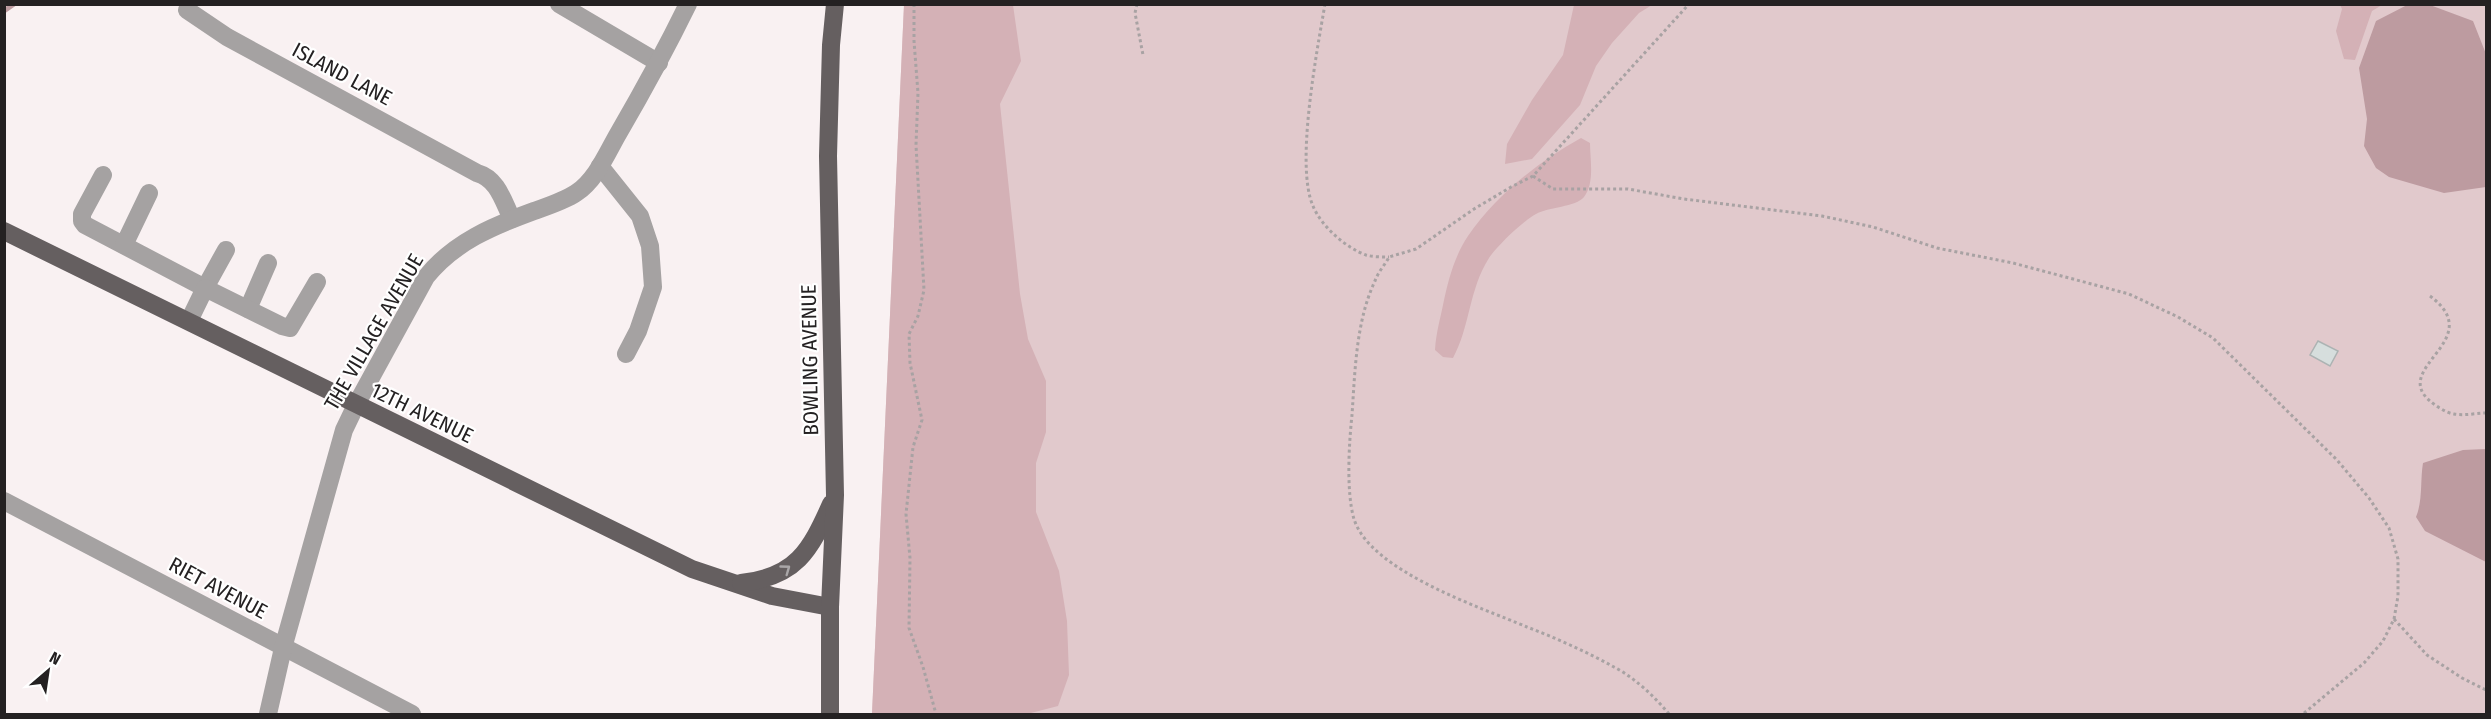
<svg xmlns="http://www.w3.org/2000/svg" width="2491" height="719" viewBox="0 0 2491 719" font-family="'Fira Sans Condensed',sans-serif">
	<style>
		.green { fill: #e1c9cc }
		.forest { fill: #d4b1b6 }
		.water { fill: #bd9ba0 }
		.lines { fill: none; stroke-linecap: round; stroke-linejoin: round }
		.stream { stroke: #bd9ba0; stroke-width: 5 }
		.building { fill: #d6dedd; stroke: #acb3b3; stroke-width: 1.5 }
		.path { stroke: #a8a2a3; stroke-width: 3; stroke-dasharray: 3 3; stroke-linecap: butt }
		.minor { stroke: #a5a2a2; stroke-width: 18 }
		.major { stroke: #655f60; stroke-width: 18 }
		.oneway { stroke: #aaa7a8 }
		.labels { text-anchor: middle; stroke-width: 4.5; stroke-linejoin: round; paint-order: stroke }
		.street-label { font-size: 21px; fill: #242122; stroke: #fff }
	</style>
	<rect width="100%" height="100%" fill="#f9f1f2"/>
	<!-- green -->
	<polygon class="green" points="904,5 2486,5 2486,714 872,714"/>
	<!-- forest -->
	<g class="forest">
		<polygon points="904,5 1013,5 1021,61 1000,104 1020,294 1028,339 1046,381 1046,432 1036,463 1036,512 1059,571 1067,621 1069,675 1058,706 1027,714 872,714"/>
		<polygon points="1574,5 1652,5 1639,13 1612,43 1596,66 1580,105 1532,159 1505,164 1507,144 1532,100 1563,55"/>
		<polygon points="2340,5 2382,5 2372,11 2355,60 2344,59 2336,31 2342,9"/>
		<path d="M1581,138L1590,143C1590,159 1595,183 1584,197C1576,207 1548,207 1536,214C1523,221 1497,246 1489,258C1469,289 1470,327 1453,358L1443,357L1435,350C1436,333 1440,320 1443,305C1448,281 1454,257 1468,236C1496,195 1538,162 1581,138Z"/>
	</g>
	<!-- water -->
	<g class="water">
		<polygon points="2409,4 2430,5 2473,21 2486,54 2486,187 2444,193 2389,177 2376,168 2364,146 2367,119 2359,68 2376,21"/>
		<path d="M2486,449V562L2425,531L2416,517C2423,500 2420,481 2423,463L2463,450Z"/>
	</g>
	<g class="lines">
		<!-- stream -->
		<polyline class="stream" points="4,11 14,4"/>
	</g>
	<!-- building -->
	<polygon class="building" points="2318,341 2338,351 2330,366 2310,355"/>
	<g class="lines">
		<!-- path -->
		<g class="path">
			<polyline points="914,4 914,41 918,93 916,145 924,290 918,316 909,334 910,363 922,420 913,447 906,514 910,558 909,628 923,667 936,714"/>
			<polyline points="1137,4 1135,13 1143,55"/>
			<path d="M1325,4C1317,51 1295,165 1313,206C1321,226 1346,248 1366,255C1373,257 1382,257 1389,257"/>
			<polyline points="1533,176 1553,189 1628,189 1684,199 1822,216 1873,227 1937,248 2013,263 2129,294 2178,317 2213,338 2337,460 2369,498 2389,528 2398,559 2398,596 2394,619 2383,641 2364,663 2303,714"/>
			<path d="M2430,296C2489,340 2390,367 2430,401C2436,406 2446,413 2454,414C2465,416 2476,413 2486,413"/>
			<polyline points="2394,619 2427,655 2462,678 2486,690"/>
			<path d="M1669,714C1654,696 1635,678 1614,667C1587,652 1556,638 1527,627C1480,607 1370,571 1354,519C1346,492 1349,443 1352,415C1355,371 1356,321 1375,281C1378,272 1385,265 1389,257L1416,249L1474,209L1511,187L1533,176L1689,4"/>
		</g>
		<!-- minor -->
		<g class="minor">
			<polyline points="559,4 659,63"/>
			<path d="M187,10L227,37L477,173C498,179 503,201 512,219"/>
			<polyline points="600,166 640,216 650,246 653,287 638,331 626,354"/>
			<polyline points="103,175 82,214 82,221 85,225 205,288 226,250"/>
			<polyline points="124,245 149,193"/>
			<polyline points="248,309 268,263"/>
			<polyline points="189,321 205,288 282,326 290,328 317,282"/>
			<polyline points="4,501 412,714"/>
			<path d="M268,714L283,648L344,430L356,405L426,277C454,242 493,226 534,211C548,206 564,201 576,193C596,180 607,153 618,134C643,91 666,49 688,4"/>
		</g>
		<!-- major -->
		<g class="major">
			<polyline points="4,231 692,569 772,596 830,607"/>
			<path d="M741,583C796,577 810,551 831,504"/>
			<polyline points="830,714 830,607 835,495 828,156 831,45 835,4"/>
		</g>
	</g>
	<!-- one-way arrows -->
	<defs><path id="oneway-chevron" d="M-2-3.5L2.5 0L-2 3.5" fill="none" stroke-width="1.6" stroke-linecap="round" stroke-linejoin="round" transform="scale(1.5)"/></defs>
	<use class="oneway" href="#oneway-chevron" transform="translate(786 569) rotate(-36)"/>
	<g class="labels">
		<!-- street labels -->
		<g class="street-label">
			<text transform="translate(342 74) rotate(28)" y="7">ISLAND LANE</text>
			<text transform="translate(374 332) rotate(-60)" y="7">THE VILLAGE AVENUE</text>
			<text transform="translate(810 360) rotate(-91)" y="7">BOWLING AVENUE</text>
			<text transform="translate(422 413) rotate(26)" y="7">12TH AVENUE</text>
			<text transform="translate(218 588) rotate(28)" y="7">RIET AVENUE</text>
		</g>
	</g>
	<!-- border -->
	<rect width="2491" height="719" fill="none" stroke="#242122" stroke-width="12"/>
	<!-- north arrow -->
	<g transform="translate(48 671) rotate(29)" stroke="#ffffff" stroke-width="4.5" paint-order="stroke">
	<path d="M0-4.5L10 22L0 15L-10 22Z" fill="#242122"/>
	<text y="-9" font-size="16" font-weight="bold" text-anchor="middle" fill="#242122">N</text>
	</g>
</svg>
